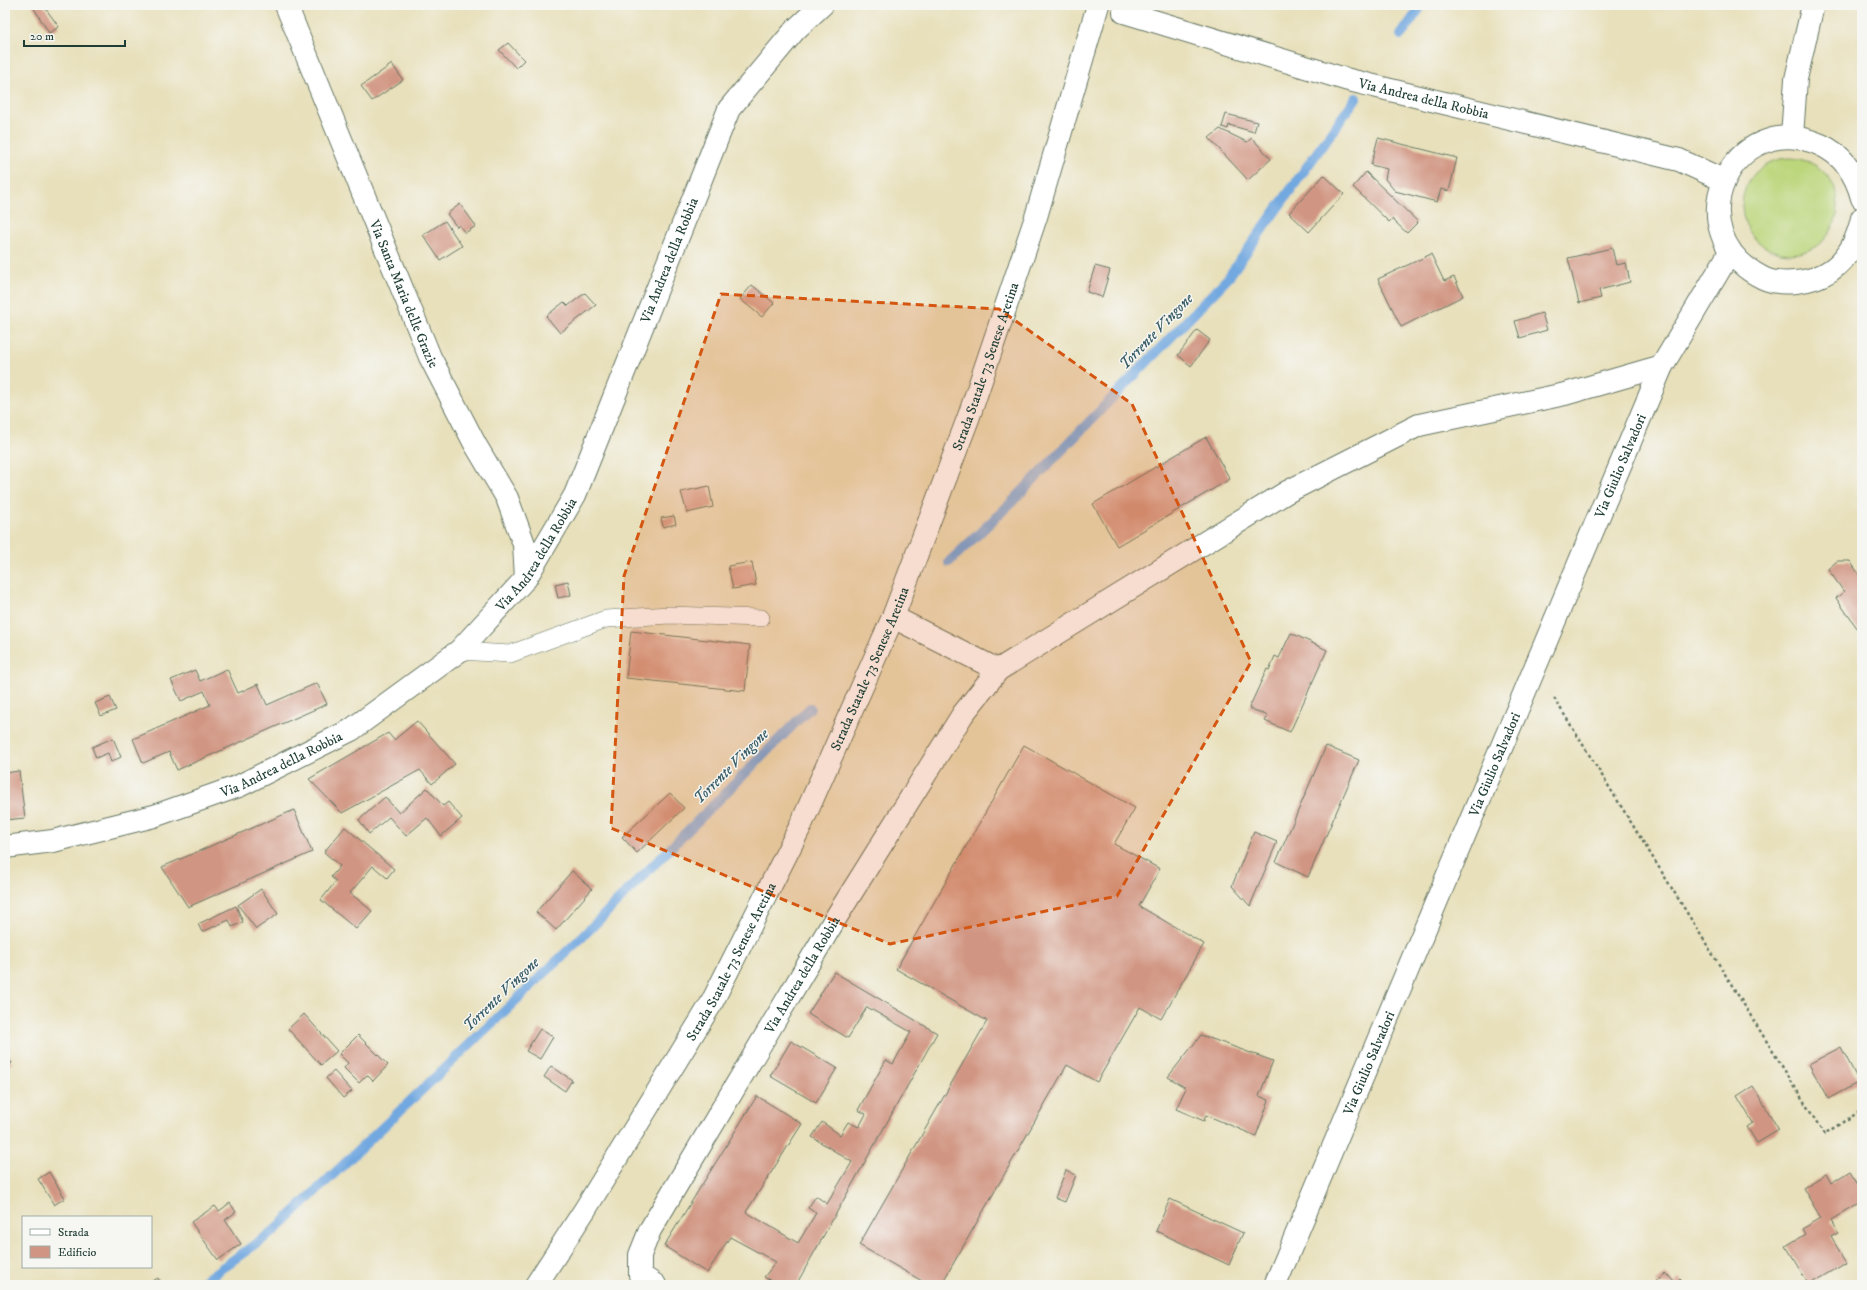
<svg xmlns="http://www.w3.org/2000/svg" width="1867" height="1290" viewBox="0 0 1867 1290" font-family="'IM FELL DW Pica',serif">
	<style>
		.green { fill: #bcd67c; stroke: #6e8a58 }
		.lines { fill: none; stroke-linecap: round; stroke-linejoin: round }
		.stream { stroke: #72a8e0; stroke-width: 10 }
		.building { fill: #d19683 }
		.lane-casing { stroke: #657663; stroke-width: 18 }
		.street-casing { stroke: #657663; stroke-width: 24 }
		.primary-casing { stroke: #657663; stroke-width: 24 }
		.path { stroke: #657663; stroke-width: 2.5; stroke-dasharray: 3 3; stroke-linecap: butt }
		.lane { stroke: #fff; stroke-width: 17 }
		.street { stroke: #fff; stroke-width: 22 }
		.primary { stroke: #fff; stroke-width: 22 }
		.marked { fill: #d45610; fill-opacity: 0.2; stroke: #d45610; stroke-width: 3; stroke-dasharray: 8 5; stroke-linejoin: round }
		.labels { text-anchor: middle; stroke-width: 3; stroke-linejoin: round; paint-order: stroke }
		.street-label { font-size: 14px; fill: #1f3d34; stroke: #f6f6f2 }
		.water-label { font-size: 15px; font-style: italic; fill: #385d68; stroke: #f6f6f2 }
	</style>
	<rect width="100%" height="100%" fill="#f6f6f2"/>
	<filter id="ink" filterUnits="userSpaceOnUse"><feTurbulence type="fractalNoise" baseFrequency=".025" numOctaves="2"/><feDisplacementMap in="SourceGraphic" scale="8" xChannelSelector="R" yChannelSelector="G"/><feConvolveMatrix kernelMatrix="1 2 1 2 8 2 1 2 1" color-interpolation-filters="sRGB"/></filter>
	<filter id="wash" filterUnits="userSpaceOnUse"><feTurbulence type="fractalNoise" baseFrequency=".012" numOctaves="4" result="noise"/><feDisplacementMap in="SourceGraphic" scale="16" xChannelSelector="R" yChannelSelector="G"/><feGaussianBlur stdDeviation="0.9" result="paint"/><feColorMatrix in="noise" values="0 0 0 0 0 0 0 0 0 0 0 0 0 0 0 0 0 1.4 0 .05"/><feComposite in="paint" operator="in"/></filter>
	<g filter="url(#wash)">
		<rect width="100%" height="100%" fill="#e8e0bb"/>
		<!-- green -->
		<circle class="green" cx="1790" cy="206" r="48"/>
		<g class="lines">
			<!-- stream -->
			<g class="stream">
				<polyline points="1401,35 1422,5"/>
				<polyline points="949,562 1011,503 1227,279 1356,98"/>
				<polyline points="198,1285 274,1231 579,940 810,708"/>
			</g>
		</g>
		<g id="blocks">
			<!-- building -->
			<g class="building">
				<polygon points="32,5 43,5 59,27 49,33"/>
				<polygon points="508,43 524,60 516,68 499,50"/>
				<polygon points="392,64 403,80 372,101 361,86"/>
				<polygon points="1226,114 1257,122 1254,132 1229,125 1228,129 1222,127"/>
				<polygon points="1220,129 1247,142 1252,138 1271,159 1248,180 1209,138"/>
				<polygon points="1378,138 1457,158 1449,191 1441,189 1437,202 1395,191 1385,179 1387,169 1371,165"/>
				<polygon points="1366,172 1418,222 1407,233 1392,219 1389,222 1353,187"/>
				<polygon points="1324,175 1344,194 1309,232 1289,213"/>
				<polygon points="460,204 476,226 465,233 459,225 457,227 447,214"/>
				<polygon points="445,221 462,246 440,260 423,235"/>
				<polygon points="1612,248 1616,265 1626,263 1630,282 1599,290 1601,298 1579,303 1568,258"/>
				<polygon points="1431,254 1444,281 1454,277 1463,296 1401,327 1378,279"/>
				<polygon points="1095,266 1110,270 1102,297 1087,292"/>
				<polygon points="752,285 774,303 762,317 740,299"/>
				<polygon points="585,293 596,305 560,333 546,316 564,302 568,306"/>
				<polygon points="1542,313 1547,330 1520,338 1515,321"/>
				<polygon points="1197,330 1210,340 1191,366 1178,355"/>
				<polygon points="1206,437 1230,479 1117,546 1093,504"/>
				<polygon points="709,486 713,507 687,513 681,492"/>
				<polygon points="674,516 676,524 663,527 661,518"/>
				<polygon points="1837,561 1850,561 1862,579 1862,635 1836,598 1844,592 1828,569"/>
				<polygon points="752,562 756,585 733,589 728,566"/>
				<polygon points="568,581 571,595 558,598 555,584"/>
				<polygon points="631,631 750,645 745,691 626,678"/>
				<polygon points="1291,633 1327,650 1290,732 1265,721 1268,716 1249,708 1267,669 1269,670 1275,656 1279,658"/>
				<polygon points="227,669 238,693 258,684 267,705 317,683 327,704 177,770 169,752 143,763 133,739 210,705 204,691 181,701 171,680 195,670 200,681"/>
				<polygon points="110,697 116,710 101,716 95,703"/>
				<polygon points="5,706 8,716 5,717"/>
				<polygon points="417,721 455,764 432,784 420,770 342,813 309,779 388,733 394,740"/>
				<polygon points="113,738 121,757 111,762 108,753 96,758 92,747"/>
				<polygon points="1024,745 1135,808 1114,844 1160,869 1139,906 1204,944 1161,1019 1140,1007 1097,1082 1067,1065 941,1285 929,1285 859,1245 987,1021 896,969"/>
				<polygon points="1326,746 1359,760 1308,877 1276,862"/>
				<polygon points="19,771 25,818 5,820 5,773"/>
				<polygon points="427,788 443,806 448,802 462,818 441,836 427,818 406,836 389,817 369,834 359,820 385,797 399,813"/>
				<polygon points="670,793 684,808 637,853 622,837"/>
				<polygon points="294,810 312,852 188,907 162,867"/>
				<polygon points="345,827 394,869 387,878 373,866 350,893 372,911 356,929 321,900 336,881 331,877 340,866 324,852"/>
				<polygon points="1254,832 1277,842 1250,906 1232,886"/>
				<polygon points="572,871 592,889 556,930 536,912"/>
				<polygon points="261,889 278,914 256,929 238,905"/>
				<polygon points="236,906 243,922 232,927 229,920 202,932 198,924"/>
				<polygon points="834,972 937,1033 796,1285 778,1285 764,1277 776,1262 730,1237 707,1273 664,1246 757,1096 802,1124 746,1212 798,1243 816,1213 808,1208 816,1196 827,1204 852,1162 812,1137 822,1122 840,1135 848,1122 859,1127 866,1114 858,1110 886,1060 893,1064 911,1032 867,1007 848,1038 808,1014"/>
				<polygon points="304,1014 337,1051 321,1065 288,1029"/>
				<polygon points="540,1029 553,1037 540,1059 526,1051"/>
				<polygon points="358,1035 388,1065 373,1081 367,1075 359,1083 344,1068 348,1063 339,1054"/>
				<polygon points="1201,1035 1273,1061 1259,1096 1269,1100 1256,1136 1206,1115 1204,1121 1176,1109 1186,1088 1168,1077"/>
				<polygon points="791,1041 837,1068 816,1103 770,1076"/>
				<polygon points="1841,1047 1859,1082 1828,1099 1809,1064"/>
				<polygon points="5,1053 12,1063 5,1068"/>
				<polygon points="551,1066 572,1080 565,1091 544,1077"/>
				<polygon points="334,1071 352,1091 343,1098 326,1078"/>
				<polygon points="1753,1086 1779,1130 1757,1143 1747,1127 1753,1123 1737,1096"/>
				<polygon points="1066,1170 1076,1175 1065,1202 1055,1198"/>
				<polygon points="1850,1171 1862,1190 1862,1202 1831,1221 1838,1233 1831,1237 1846,1262 1809,1284 1786,1246 1805,1234 1802,1229 1821,1218 1803,1188 1826,1174 1831,1183"/>
				<polygon points="49,1172 65,1198 54,1205 38,1179"/>
				<polygon points="1170,1199 1243,1233 1229,1265 1156,1231"/>
				<polygon points="230,1203 236,1212 225,1220 241,1244 218,1260 191,1222 215,1206 219,1211"/>
				<polygon points="1665,1273 1675,1284 1680,1279 1685,1285 1658,1285 1655,1282"/>
				<polygon points="158,1278 162,1285 146,1285"/>
			</g>
		</g>
	</g>
	<g filter="url(#ink)">
		<use href="#blocks" fill-opacity="0" stroke="#657663" stroke-width="1"/>
		<g class="lines">
			<defs>
				<polyline id="lane" points="459,651 510,654 606,619 669,615 761,618"/>
				<g id="street">
					<path id="s1" d="M286,5L430,357L475,444L507,498L524,544L526,578"/>
					<path id="s2" d="M1124,12L1345,79L1679,160L1723,180"/>
					<polyline points="1792,137 1796,79 1813,5"/>
					<path d="M1862,198C1856,175 1843,155 1821,145C1733,105 1672,233 1763,278C1773,283 1786,283 1796,282C1834,278 1854,255 1862,218"/>
					<polyline points="893,617 998,670 1287,492 1419,425 1565,394 1662,366"/>
					<path id="s3" d="M5,847L53,841L154,816L239,786L351,730L459,651L526,578L575,495L729,109L795,30L822,5"/>
					<path id="s4" d="M655,1285L640,1275V1255L650,1230L835,919L963,714L998,670"/>
					<path id="s5" d="M1275,1285L1662,366L1730,252"/>
				</g>
				<g id="primary">
					<path id="s6" d="M536,1285L586,1208L711,1004L800,827L893,617L969,416L1036,217L1098,5"/>
				</g>
			</defs>
			<!-- lane casing -->
			<use href="#lane" class="lane-casing"/>
			<!-- street casing -->
			<use href="#street" class="street-casing"/>
			<!-- primary casing -->
			<use href="#primary" class="primary-casing"/>
			<!-- path -->
			<polyline class="path" points="1554,698 1824,1134 1862,1110"/>
			<!-- lane -->
			<use href="#lane" class="lane"/>
			<!-- street -->
			<use href="#street" class="street"/>
			<!-- primary -->
			<use href="#primary" class="primary"/>
		</g>
	</g>
	<!-- marked area -->
	<path class="marked" d="M721,294L999,309L1132,404L1251,662L1117,896L890,944L611,828L624,576Z"/>
	<g class="labels">
		<!-- street labels -->
		<g class="street-label">
			<text dy="5" stroke="none"><textPath href="#s2" startOffset="312">Via Andrea della Robbia</textPath></text>
			<text dy="5" stroke="none"><textPath href="#s3" startOffset="950">Via Andrea della Robbia</textPath></text>
			<text dy="5" stroke="none"><textPath href="#s1" startOffset="312">Via Santa Maria delle Grazie</textPath></text>
			<text dy="5" stroke="none"><textPath href="#s6" startOffset="1026">Strada Statale 73 Senese Aretina</textPath></text>
			<text dy="5" stroke="none"><textPath href="#s5" startOffset="889">Via Giulio Salvadori</textPath></text>
			<text dy="5" stroke="none"><textPath href="#s3" startOffset="626">Via Andrea della Robbia</textPath></text>
			<text dy="5" stroke="none"><textPath href="#s6" startOffset="702">Strada Statale 73 Senese Aretina</textPath></text>
			<text dy="5" stroke="none"><textPath href="#s3" startOffset="290">Via Andrea della Robbia</textPath></text>
			<text dy="5" stroke="none"><textPath href="#s5" startOffset="565">Via Giulio Salvadori</textPath></text>
			<text dy="5" stroke="none"><textPath href="#s6" startOffset="378">Strada Statale 73 Senese Aretina</textPath></text>
			<text dy="5" stroke="none"><textPath href="#s4" startOffset="362">Via Andrea della Robbia</textPath></text>
			<text dy="5" stroke="none"><textPath href="#s5" startOffset="241">Via Giulio Salvadori</textPath></text>
		</g>
		<!-- water labels -->
		<g class="water-label">
			<text transform="translate(1156 331) rotate(-46)" y="5">Torrente Vingone</text>
			<text transform="translate(731 766) rotate(-45)" y="5">Torrente Vingone</text>
			<text transform="translate(501 994) rotate(-44)" y="5">Torrente Vingone</text>
		</g>
	</g>
	<!-- margin -->
	<rect width="1867" height="1290" fill="none" stroke="#f6f6f2" stroke-width="20"/>
	<!-- legend -->
	<rect x="22" y="1216" width="130" height="52" fill="#f6f6f2" stroke="#a0aca6"/>
	<rect x="30" y="1229" width="20" height="6" fill="#ffffff" stroke="#a0aca6"/>
	<text x="58" y="1236" font-size="12" fill="#1f3d34">Strada</text>
	<rect x="30" y="1246" width="20" height="12" fill="#d19683" stroke="#a0aca6"/>
	<text x="58" y="1256" font-size="12" fill="#1f3d34">Edificio</text>
	<!-- scale -->
	<path d="M24 40v6h101v-6" fill="none" stroke="#1f3d34" stroke-width="2"/>
	<text x="30" y="40" font-size="12" fill="#1f3d34" stroke="#f6f6f2" stroke-width="3" paint-order="stroke">20 m</text>
</svg>
